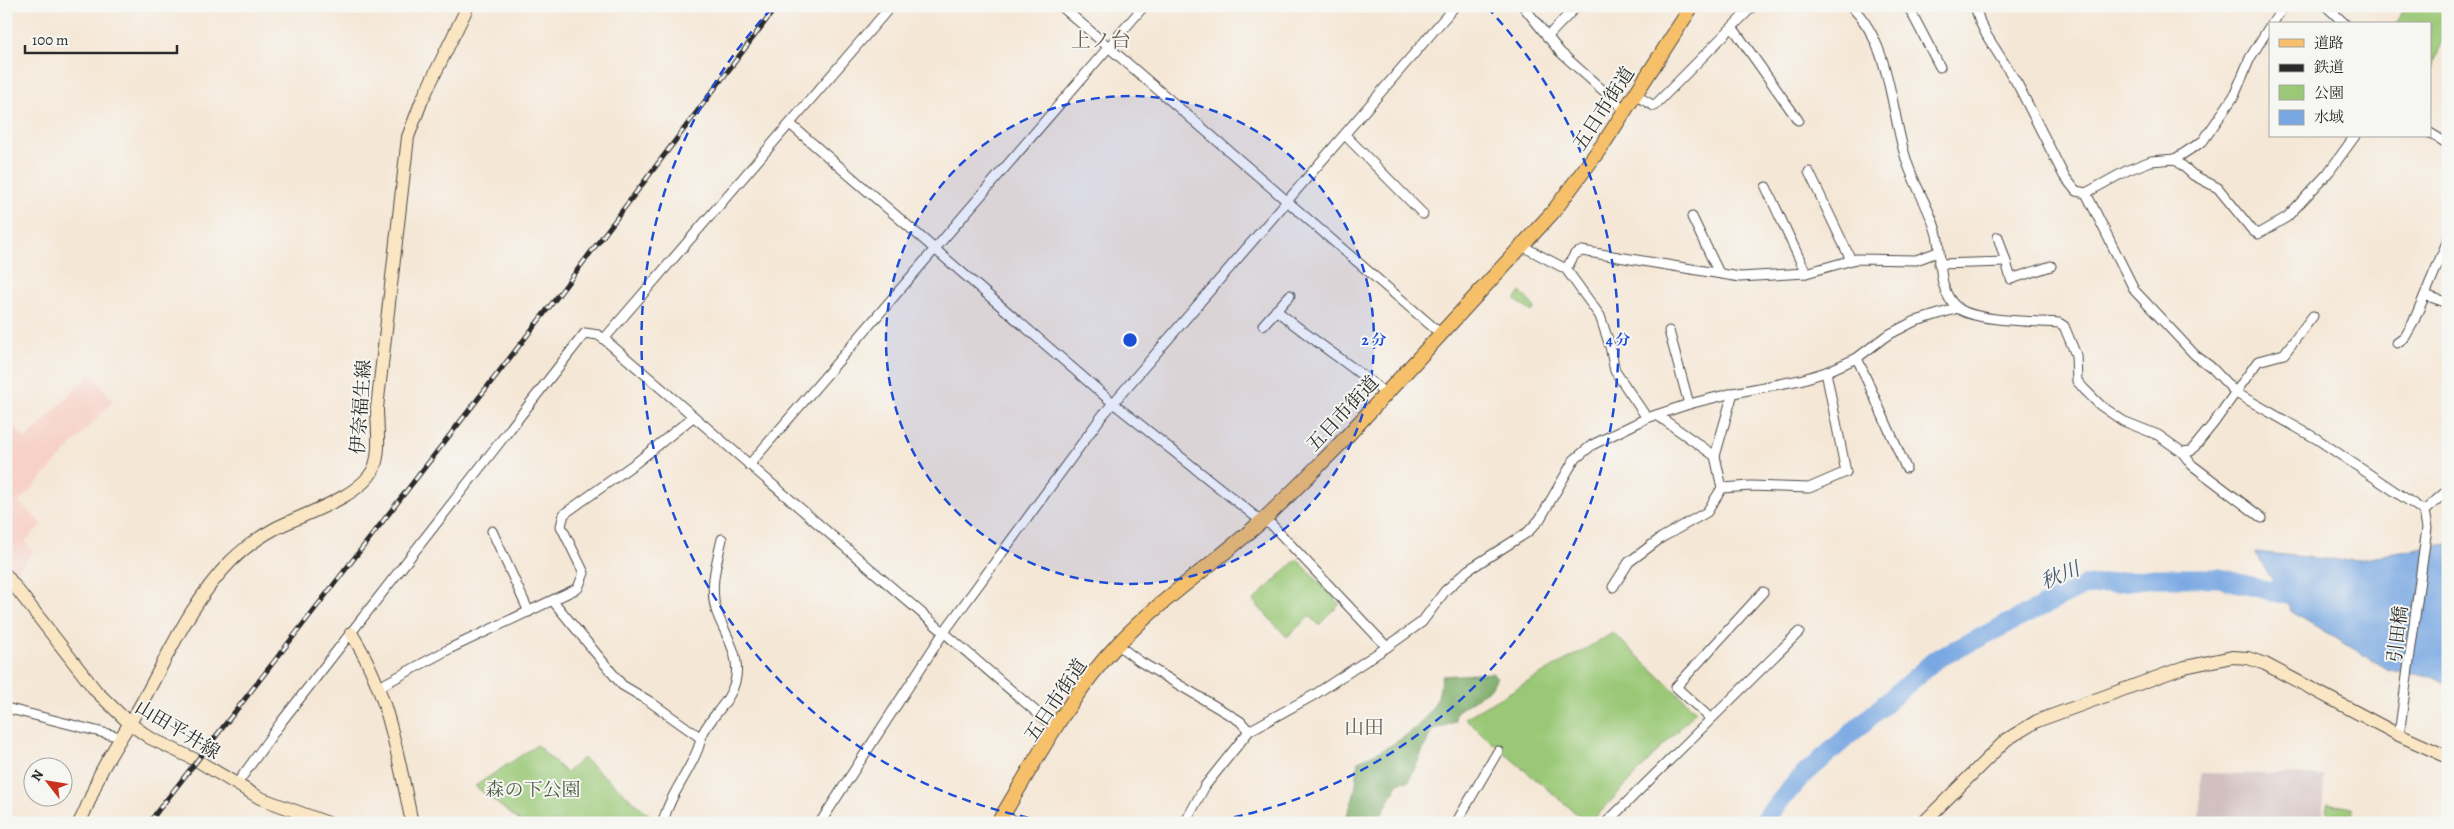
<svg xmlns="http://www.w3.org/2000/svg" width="2454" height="829" viewBox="0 0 2454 829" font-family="Alegreya,'Noto Serif JP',serif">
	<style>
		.built { fill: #f7d1c7 }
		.industrial { fill: #d2bfc0 }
		.green { fill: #9ac876; stroke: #627a50 }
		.forest { fill: #7bac67; stroke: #536c49 }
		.water { fill: #78a7e2; stroke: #526986 }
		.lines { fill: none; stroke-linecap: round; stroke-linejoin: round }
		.river { stroke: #78a7e2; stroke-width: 19 }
		.street-casing { stroke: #494745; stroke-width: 11 }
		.secondary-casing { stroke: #494745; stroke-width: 14 }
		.primary-casing { stroke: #494745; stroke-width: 16 }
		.street { stroke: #fff; stroke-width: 9 }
		.secondary { stroke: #fbe6c4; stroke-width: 12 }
		.primary { stroke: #f6c06b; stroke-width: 14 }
		.rail-casing { stroke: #2b2b2b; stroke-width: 5 }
		.rail { stroke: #f6f6f2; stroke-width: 3; stroke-dasharray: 9; stroke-linecap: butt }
		.ring { fill: none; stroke: #1d4ed8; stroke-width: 2.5; stroke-dasharray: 9 6 }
		.labels { text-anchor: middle; stroke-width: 4; stroke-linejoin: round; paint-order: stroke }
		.street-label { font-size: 19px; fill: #2b2b2b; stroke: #f6f6f2 }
		.park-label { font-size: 19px; fill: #4c5a42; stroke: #f6f6f2 }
		.neighbourhood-label { font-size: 20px; fill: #705b4d; stroke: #f6f6f2 }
		.water-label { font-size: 20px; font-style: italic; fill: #46566b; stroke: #f6f6f2 }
		.centre { fill: #1d4ed8; stroke: #f6f6f2; stroke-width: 2.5 }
		.ring-label { font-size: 15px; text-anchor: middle; font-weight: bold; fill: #1d4ed8; stroke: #f6f6f2; stroke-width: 4; stroke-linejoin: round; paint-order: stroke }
	</style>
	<rect width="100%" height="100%" fill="#f6f6f2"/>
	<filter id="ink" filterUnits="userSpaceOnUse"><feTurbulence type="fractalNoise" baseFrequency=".02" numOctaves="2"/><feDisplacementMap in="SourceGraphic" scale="10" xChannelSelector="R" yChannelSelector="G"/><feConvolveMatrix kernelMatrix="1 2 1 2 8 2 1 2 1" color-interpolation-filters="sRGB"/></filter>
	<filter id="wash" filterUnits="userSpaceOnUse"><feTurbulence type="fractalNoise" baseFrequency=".0096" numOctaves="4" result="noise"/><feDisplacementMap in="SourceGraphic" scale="20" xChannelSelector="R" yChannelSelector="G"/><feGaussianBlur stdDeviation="1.12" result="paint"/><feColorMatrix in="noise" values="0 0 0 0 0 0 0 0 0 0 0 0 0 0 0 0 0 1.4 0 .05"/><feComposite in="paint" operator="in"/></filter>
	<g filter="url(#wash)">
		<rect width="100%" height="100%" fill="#f5e7d6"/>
		<!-- built -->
		<polygon class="built" points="91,373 113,401 19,502 42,524 25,541 33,552 15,574 6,563 6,419 26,439"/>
		<!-- industrial -->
		<polygon class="industrial" points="2201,773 2324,775 2322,823 2199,823"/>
		<!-- green -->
		<g class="green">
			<polygon points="2404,6 2448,6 2448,30 2430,70 2430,24 2396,24"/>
			<polygon points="1521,292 1535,308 1532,312 1515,300"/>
			<polygon points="1297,559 1340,604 1319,625 1310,616 1287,637 1253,601"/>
			<path d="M1613,633L1696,711L1590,823H1587C1547,787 1504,755 1465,718Z"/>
			<polygon points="537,745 566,773 583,758 659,823 522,823 475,786"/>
			<polygon points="2327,803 2352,808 2351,823 2326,823"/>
		</g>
		<!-- forest -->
		<path class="forest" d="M1492,673L1497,677L1491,688L1456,712L1455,722L1432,730L1409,781L1399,782L1377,823H1343C1354,802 1357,785 1358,761C1388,749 1422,731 1437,699C1440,692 1440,683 1442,676Z"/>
		<!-- water -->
		<polygon class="water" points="2448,544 2448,686 2437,678 2389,670 2292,612 2255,552 2346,561"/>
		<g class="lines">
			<!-- river -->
			<polyline class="river" points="1761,823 1799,779 1935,660 2083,586 2155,578 2219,578 2287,595 2305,596"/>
		</g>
	</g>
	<g filter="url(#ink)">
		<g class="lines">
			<defs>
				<g id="street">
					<polyline points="1061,6 1441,334"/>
					<polyline points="1523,6 1560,52 1625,110"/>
					<path d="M1851,6C1892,46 1890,111 1907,162C1914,185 1935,218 1938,240C1941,261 1938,293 1958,308C1976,322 2036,321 2059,323L2064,326L2076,355L2077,381L2084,389L2100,405L2123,421L2158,435L2182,452L2191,451L2213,424L2258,361L2284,354L2313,316"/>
					<polyline points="1908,6 1940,67"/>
					<polyline points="1975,6 1980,22 1987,36 2018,85 2064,176 2076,191 2086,193"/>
					<polyline points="2326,6 2345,24"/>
					<polyline points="2272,24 2284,6"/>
					<polyline points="1733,28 1798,120"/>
					<polyline points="1547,37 1575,8"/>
					<polyline points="1635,95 1654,106 1753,6"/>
					<polyline points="790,124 1113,403 1261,521 1272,525 1387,647 1422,622 1445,591 1468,570 1528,532 1540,519 1574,460 1592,445 1647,418 1689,404 1733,393 1800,380 1826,372 1857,358 1886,336 1913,322 1958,308"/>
					<polyline points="2430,133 2448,144"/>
					<polyline points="1345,135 1423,214"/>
					<polyline points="2175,159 2193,175 2218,188 2253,231 2258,234 2287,217 2328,173 2355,136"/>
					<polyline points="1809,172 1851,260"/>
					<polyline points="1766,187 1806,273"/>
					<polyline points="2086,193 2135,291 2195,355 2211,367 2236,393 2317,439 2424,511"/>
					<polyline points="2086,193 2128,170 2151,161 2175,159 2203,141 2234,96 2250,58 2270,26"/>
					<polyline points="1692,217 1719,273"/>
					<polyline points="1522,246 1566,269 1575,254 1582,251 1740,277 1806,273 1856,259 1916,260 1938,252"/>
					<polyline points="2006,262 2011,279 2051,266"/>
					<polyline points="1939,264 2006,262 1998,237"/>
					<polyline points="1566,269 1600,316 1610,346 1615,371 1647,418"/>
					<polyline points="2425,295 2448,303"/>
					<path d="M1276,310C1312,340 1350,364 1386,394"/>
					<polyline points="1263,325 1290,295"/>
					<polyline points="1669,331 1689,404"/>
					<polyline points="604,339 891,6"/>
					<polyline points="2397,343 2405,337 2413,323 2448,240"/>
					<polyline points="1857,358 1906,468"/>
					<polyline points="1657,415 1715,456 1722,488 1751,486 1809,488 1846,472 1826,372"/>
					<polyline points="2182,452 2192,465 2262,518"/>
					<polyline points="1715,456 1733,393"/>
					<polyline points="749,465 1144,6"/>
					<polyline points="492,531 529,612"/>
					<polyline points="1613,587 1629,562 1661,538 1707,512 1722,488"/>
					<polyline points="553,601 622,685 649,701 701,738"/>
					<polyline points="1118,645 1139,661 1240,721 1249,731"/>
					<polyline points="379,687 451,648 578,588 584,573 561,526 564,514 637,462 693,417"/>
					<polyline points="6,708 120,737"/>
					<polyline points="1710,718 1676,687 1763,592"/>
					<polyline points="2399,735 2427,528 2424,511 2448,490"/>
					<polyline points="236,785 282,721 585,333 598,335 604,339 1056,729"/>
					<polyline points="1003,815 1019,823"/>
					<path d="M663,823C669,796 687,776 697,751C700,745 700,739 703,733C712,715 730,702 735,682C742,654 724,634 716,610C709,586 717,562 722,539"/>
					<polyline points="820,823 944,632 1102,416 1455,6"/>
					<polyline points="1185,823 1205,786 1249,731 1314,695 1387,647"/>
					<polyline points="1456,823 1498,751"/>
					<polyline points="1606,823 1799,632"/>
				</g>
				<g id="secondary">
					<polyline points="6,575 96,691 129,723 150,738 198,761 260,798 328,823"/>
					<path d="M351,633C388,690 398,757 412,823"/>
					<path d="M79,823C88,807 93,790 100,774C112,750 127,729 140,706C168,656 190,603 230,562C244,548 259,537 276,528C303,514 361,497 374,468C381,451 377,426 377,408L408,137L422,100L468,6"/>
					<polyline points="1923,823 2006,740 2037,721 2185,667 2232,657 2248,658 2265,664 2399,735 2448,757"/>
				</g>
				<path id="primary" d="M998,823C1035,762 1069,696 1118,644C1162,598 1215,563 1262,521C1288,497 1312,472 1337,447L1553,212L1604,143L1692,6"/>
			</defs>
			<!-- street casing -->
			<use href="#street" class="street-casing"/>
			<!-- secondary casing -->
			<use href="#secondary" class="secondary-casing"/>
			<!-- primary casing -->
			<use href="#primary" class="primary-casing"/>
			<!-- street -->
			<use href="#street" class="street"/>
			<!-- secondary -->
			<use href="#secondary" class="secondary"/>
			<!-- primary -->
			<use href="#primary" class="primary"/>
			<defs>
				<g id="rail">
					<polyline points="161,807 557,297 777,6"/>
					<polyline points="149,823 165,801"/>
				</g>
			</defs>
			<!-- rail casing -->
			<use href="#rail" class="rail-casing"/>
			<!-- rail -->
			<use href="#rail" class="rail"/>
		</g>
	</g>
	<!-- distance rings -->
	<circle cx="1130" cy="340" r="244" fill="#1d4ed8" fill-opacity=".12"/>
	<g class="ring">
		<circle cx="1130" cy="340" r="244"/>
		<path d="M1058 823A488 488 0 0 1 773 7M1487 7A488 488 0 0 1 1202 823"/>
	</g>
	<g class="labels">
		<!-- street labels -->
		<g class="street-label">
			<text transform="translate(1603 108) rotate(-57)" y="7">五日市街道</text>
			<text transform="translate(360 407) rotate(-86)" y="7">伊奈福生線</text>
			<text transform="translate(1342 413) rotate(-47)" y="7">五日市街道</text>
			<text transform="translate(2397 634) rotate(-83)" y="7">引田橋</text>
			<text transform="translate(1055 700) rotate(-56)" y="7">五日市街道</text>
			<text transform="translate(178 729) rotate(31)" y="7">山田平井線</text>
		</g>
		<!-- park labels -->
		<g class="park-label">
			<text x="533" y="796">森の下公園</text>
		</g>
		<!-- neighbourhood labels -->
		<g class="neighbourhood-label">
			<text x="1101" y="47">上ノ台</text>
			<text x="1364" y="734">山田</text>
		</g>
		<!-- water labels -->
		<g class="water-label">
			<text transform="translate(2060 575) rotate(-22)" y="7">秋川</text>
		</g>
	</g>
	<circle cx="1130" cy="340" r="8" class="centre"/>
	<g class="ring-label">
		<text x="1374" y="345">2 分</text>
		<text x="1618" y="345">4 分</text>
	</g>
	<!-- margin -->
	<rect width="2454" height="829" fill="none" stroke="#f6f6f2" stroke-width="25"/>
	<!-- legend -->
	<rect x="2269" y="22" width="162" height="115" fill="#f6f6f2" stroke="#a5a5a2"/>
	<rect x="2279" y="39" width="25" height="8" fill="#f6c06b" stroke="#a5a5a2"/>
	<text x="2314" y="48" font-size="15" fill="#2b2b2b">道路</text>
	<rect x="2279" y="64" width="25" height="8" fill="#2b2b2b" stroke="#a5a5a2"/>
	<text x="2314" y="72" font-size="15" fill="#2b2b2b">鉄道</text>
	<rect x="2279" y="85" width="25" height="15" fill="#9ac876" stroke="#a5a5a2"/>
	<text x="2314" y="98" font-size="15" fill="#2b2b2b">公園</text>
	<rect x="2279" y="110" width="25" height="15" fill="#78a7e2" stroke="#a5a5a2"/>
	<text x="2314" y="122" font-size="15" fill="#2b2b2b">水域</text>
	<!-- north arrow -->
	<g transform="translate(48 782) rotate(301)"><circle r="24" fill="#f6f6f2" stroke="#a5a5a2"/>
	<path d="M0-4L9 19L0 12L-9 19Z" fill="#c8321e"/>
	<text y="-8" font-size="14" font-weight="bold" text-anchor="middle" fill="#2b2b2b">N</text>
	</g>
	<!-- scale -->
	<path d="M25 45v8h152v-8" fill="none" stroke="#2b2b2b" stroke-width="2.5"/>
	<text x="32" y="45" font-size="15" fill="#2b2b2b" stroke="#f6f6f2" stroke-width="4" paint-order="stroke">100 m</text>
</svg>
